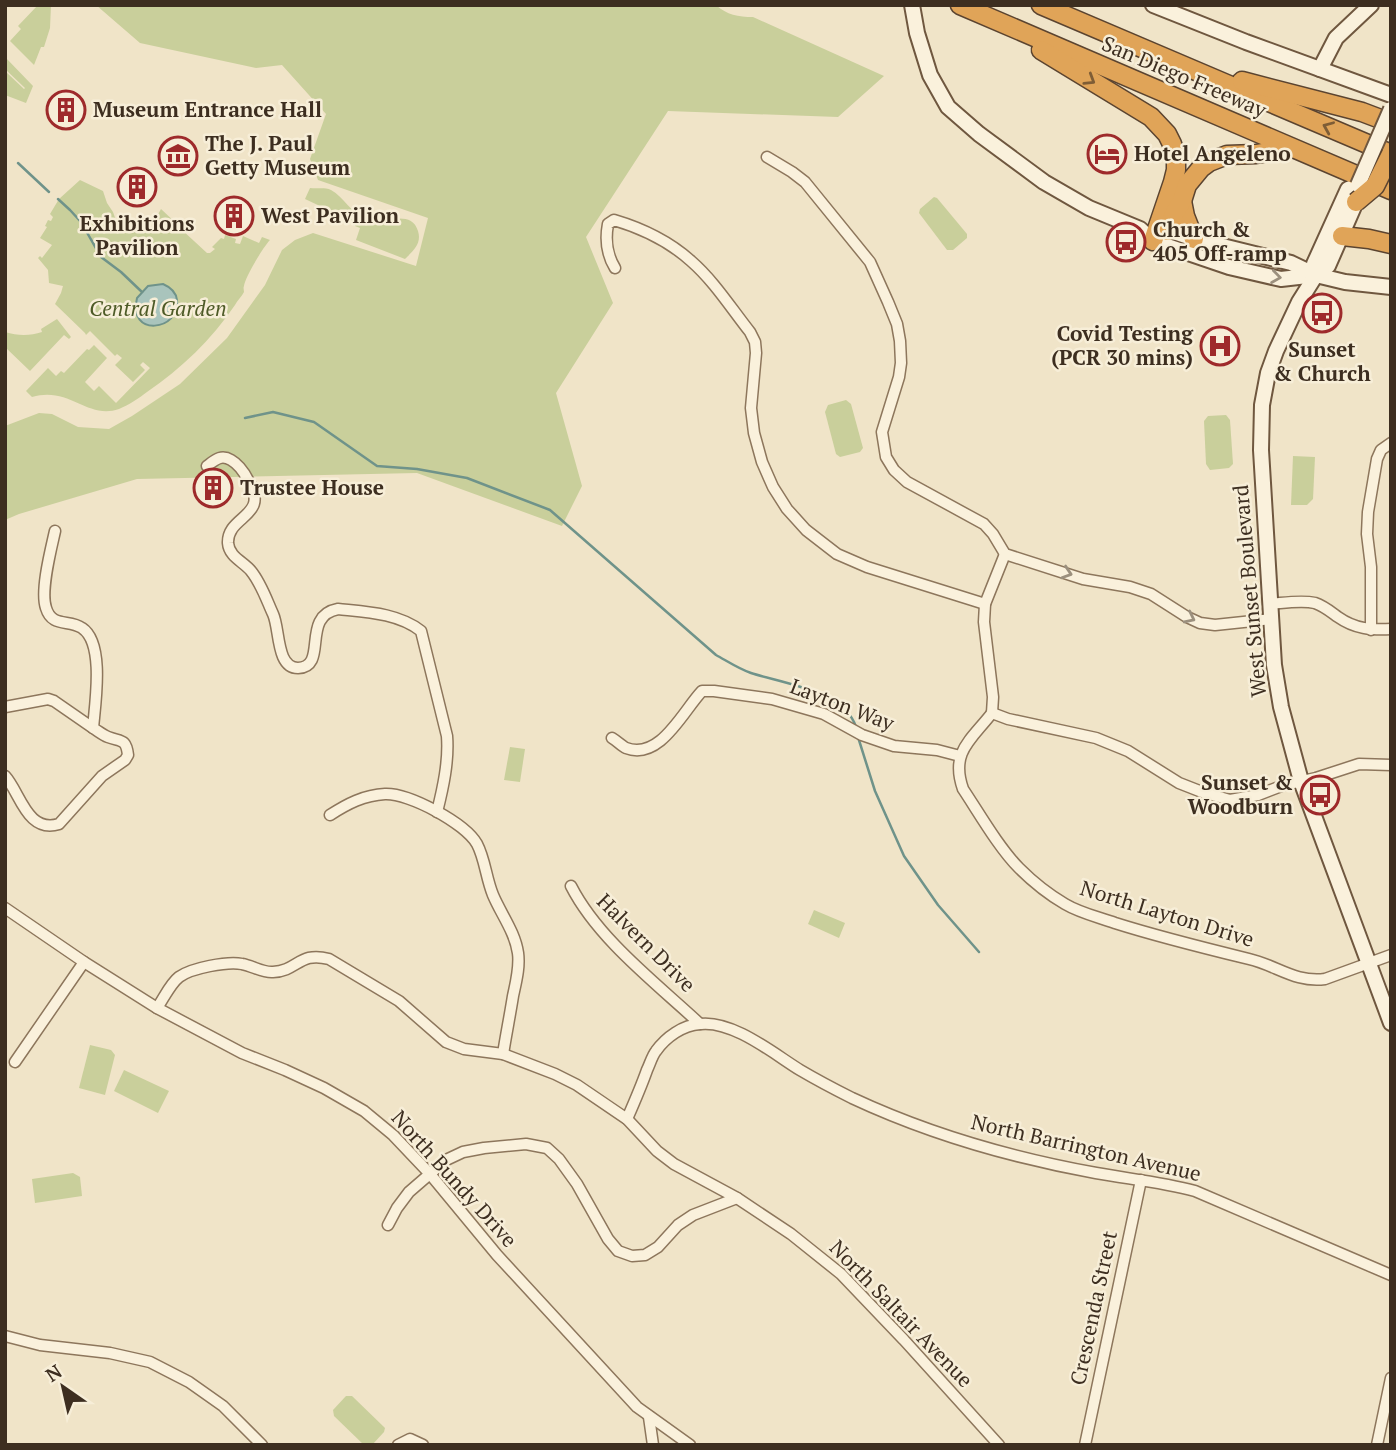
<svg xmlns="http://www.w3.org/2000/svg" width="1396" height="1450" viewBox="0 0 1396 1450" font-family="'PT Serif',serif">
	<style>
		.green { fill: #c9cf9b }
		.water { fill: #a9c4bc; stroke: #6f938a; stroke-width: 2 }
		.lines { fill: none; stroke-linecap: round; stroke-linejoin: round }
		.stream { stroke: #6f938a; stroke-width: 2.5 }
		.street-casing { stroke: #8d765c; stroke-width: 13 }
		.secondary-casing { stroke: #6f573f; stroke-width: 18 }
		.highway-casing { stroke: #5b4430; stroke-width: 21 }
		.street { stroke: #faf1dc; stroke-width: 10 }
		.secondary { stroke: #faf1dc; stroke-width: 14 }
		.highway { stroke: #e0a458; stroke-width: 18 }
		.secondary-bridge-casing { stroke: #6f573f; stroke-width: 18; stroke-linecap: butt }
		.highway-bridge-casing { stroke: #5b4430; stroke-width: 21; stroke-linecap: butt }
		.secondary-bridge { stroke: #faf1dc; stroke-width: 14 }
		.highway-bridge { stroke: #e0a458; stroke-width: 18 }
		.oneway { stroke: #7e5d36 }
		.oneway2 { stroke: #9c907e }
		.labels { text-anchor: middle; stroke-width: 5; stroke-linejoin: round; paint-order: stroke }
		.street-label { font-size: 21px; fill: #3d2e20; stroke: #f7eed8 }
		.poi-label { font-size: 21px; font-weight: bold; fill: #3d2e20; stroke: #f7eed8; text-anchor: start }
		.park-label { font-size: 21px; font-style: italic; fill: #4d5a26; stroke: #f7eed8 }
	</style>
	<rect width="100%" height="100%" fill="#f0e4c8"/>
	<!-- green -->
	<g class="green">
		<polygon points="38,5 51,5 50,28 44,47 41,47 34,65 10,41 21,29 18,26"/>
		<path d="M96,5H716C727,15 738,17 753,17L884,76L838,117L668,111L586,237L613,303L556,393L582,486L562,526L417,473L137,479L19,514L5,520V426L39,413L52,414L78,427L109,429L132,416L180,384L227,338L265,285L282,250L295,240L313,233L416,266L428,218L318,180L310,159L326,114L282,65L256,68L140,43Z"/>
		<polygon points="5,57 33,86 26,103 5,95 5,71 24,89 25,88 5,69"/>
		<path d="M80,180L103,191L107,203L113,212L118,226L127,232L151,227L161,209L177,224L180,229H181L207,253H210L215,249L212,247L221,238L224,239L225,235L236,239L235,243L240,244L243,236L259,243L262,237L270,240C264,246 245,277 244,286C243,288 244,290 244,292C242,296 237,301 235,305C212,339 181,369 147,392C139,398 129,405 119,409C87,420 70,386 32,397L26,391L48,368L56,376L61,371L64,373L87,349L89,350L94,345L107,358L85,382L94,391L99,386L116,403L150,368L143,362L140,365L145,370L133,382L115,365L122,358L117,354L115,356L90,331L86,335L85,333L55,304L61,293L63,286L49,283L48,270L38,258L40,256L42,258L52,245L40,238L47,227L45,226L48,220L51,221L53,217L50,214L59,199Z"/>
		<path d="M310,188C317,189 325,187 331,190C344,197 351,213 365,219C381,226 411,207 418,231C422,244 413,251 405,259L356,240L360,228L355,226L356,223L305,199Z"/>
		<polygon points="934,197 937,198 967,234 967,238 953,250 947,250 919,213 920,209"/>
		<path d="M57,319L71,337L69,339L64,335L30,371L5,347V332C18,336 30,336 42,332L41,329Z"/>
		<polygon points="846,400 851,404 863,448 860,452 840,457 836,454 825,412 828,405"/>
		<polygon points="1226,415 1230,420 1233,464 1229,468 1210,470 1206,464 1204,421 1208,416"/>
		<polygon points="1293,456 1315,457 1313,499 1307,505 1291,505"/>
		<polygon points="510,747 525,749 520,782 504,780"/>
		<polygon points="814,910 845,923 839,938 808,924"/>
		<polygon points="90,1045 111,1050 115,1055 105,1095 79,1088"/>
		<polygon points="124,1070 169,1091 158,1113 114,1091"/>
		<polygon points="73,1173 80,1177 82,1196 35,1203 32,1179"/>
		<polygon points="346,1396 352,1396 385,1428 384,1432 372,1445 364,1445 334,1416 333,1410"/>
	</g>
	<!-- water -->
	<path class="water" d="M163,284C170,287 176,292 177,300C181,331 127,338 137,298L148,286Z"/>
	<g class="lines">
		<!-- stream -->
		<g class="stream">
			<polyline points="18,163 49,192"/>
			<polyline points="58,199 70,210 81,222 101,257 121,272 142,292"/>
			<path d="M245,418L273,412L314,422L377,466L417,469L467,478L550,510L716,655C727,661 739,669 751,673C782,683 845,691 856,727"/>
			<polyline points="858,737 875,791 904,856 938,905 979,952"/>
		</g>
		<defs>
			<g id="street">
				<polyline points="767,157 792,172 805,182 870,262 888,302 897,324 900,341 901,363 899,377 882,432 886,457 894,470 907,482 984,524 993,534 1005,554 1083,579 1130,587 1151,594 1187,617 1200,623 1215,625 1272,619"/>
				<path d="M615,268C607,255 605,240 608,224L614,220C641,228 670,242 691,261C714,281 731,308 750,332L755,342L756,353L751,408L754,433L762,462L773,487L787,509L806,530L837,554L867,567L985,604"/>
				<path d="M207,466C215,460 221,454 231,460C238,464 244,472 248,480C271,517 227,515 228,543C229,557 244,562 251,571C261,583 267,601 273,614C280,629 276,668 298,668C329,667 300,616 338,609C366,612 398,613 421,631L447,736C449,761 443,788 437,812"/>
				<path d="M1270,604C1284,603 1301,600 1315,603C1324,606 1331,612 1338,617C1355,629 1371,630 1391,629"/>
				<polyline points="1371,630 1371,567 1367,534 1368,512 1377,459 1381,450 1391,443"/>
				<polyline points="5,707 48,699 54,701 93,728"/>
				<path d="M992,713C971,740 950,752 963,789C979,813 999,848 1019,868C1032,881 1048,894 1065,904C1080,913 1098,917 1115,923C1159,937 1204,948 1249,959C1276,965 1295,983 1325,979L1391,955"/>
				<polyline points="992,713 1008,719 1096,738 1128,751 1179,783 1202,792 1230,800 1258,795 1284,785 1316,778 1359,764 1391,765"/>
				<polyline points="992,713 993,697 984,622 985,604 1005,554"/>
				<path d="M612,738C617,741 622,746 626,748C660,761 683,711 702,691H714L772,699L824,714L862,735L894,746L937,750L960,756"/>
				<path d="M5,776C20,792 27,834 59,824L102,776L125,760L128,755C126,738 121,742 108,737C103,735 98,731 93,728C95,704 105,643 82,628C69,619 52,628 46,608C40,591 51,549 55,531"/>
				<path d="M330,815C347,804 364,795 385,794C409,793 465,823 477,844C485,859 486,878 493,895C501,914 515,932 518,953C520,967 516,982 513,996C510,1015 506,1035 503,1054"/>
				<path d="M571,886C598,939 656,983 700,1024"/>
				<polyline points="5,908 84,962 157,1008 242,1053 285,1070 324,1088 364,1111 393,1135 430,1174 497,1255 637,1407 690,1445"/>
				<path d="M157,1008C164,998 170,984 179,977C191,968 228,961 242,964C253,966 263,973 273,972C298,971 299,951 329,959L399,1001L446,1042L464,1049L503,1054L555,1074L577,1085L627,1119L657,1151L674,1164L737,1198L791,1234L841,1274L904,1340L999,1445"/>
				<polyline points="15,1062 84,962"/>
				<path d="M627,1119C634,1103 641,1087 647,1070C650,1064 652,1056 656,1051C666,1037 683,1025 700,1024C733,1020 774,1054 800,1070C817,1080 834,1089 852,1098C929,1134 1013,1158 1096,1173C1129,1179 1162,1182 1195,1191L1391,1275"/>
				<polyline points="388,1225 397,1208 409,1192 446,1160 463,1152 484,1148 526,1144 547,1148 559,1159 577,1184 608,1239 618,1251 632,1256 645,1255 658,1247 678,1225 693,1215 737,1198"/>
				<polyline points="5,1336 40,1345 110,1353 150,1362 189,1382 223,1406 262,1445"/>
				<polyline points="649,1417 653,1445"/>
				<polyline points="398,1445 410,1439 423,1445"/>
				<polyline points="1085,1445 1141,1180"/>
				<polyline points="1377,1445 1391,1378"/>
			</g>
			<g id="secondary">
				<polyline points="912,5 917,33 930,75 948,107 979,134 1044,182 1089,208 1140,229 1153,241 1229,267 1281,279 1316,275"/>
				<polyline points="1153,5 1246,42 1391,95"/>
				<polyline points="1320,69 1336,38 1371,5"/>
				<polyline points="1159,227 1194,239 1291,263 1316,275 1345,282 1391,287"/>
				<polyline points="1316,275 1314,264 1348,189 1358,185 1359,195 1328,266 1316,275 1299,302 1276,351 1268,373 1262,405 1261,450 1274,665 1281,707 1301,781 1391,1023"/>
			</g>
			<g id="highway">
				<polyline points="960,5 1391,190"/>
				<polyline points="1041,5 1391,154"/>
				<polyline points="1041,50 1151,117 1167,134 1172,144 1176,158 1176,170 1173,182 1153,241"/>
				<polyline points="1242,81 1362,112 1391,123"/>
				<polyline points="1182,201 1185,216 1194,239"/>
				<polyline points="1168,231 1174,214 1182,201 1187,185 1201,168 1209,162 1227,155 1256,154 1291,148"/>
				<polyline points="1342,236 1369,239 1391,244"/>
			</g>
		</defs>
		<!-- street casing -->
		<use href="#street" class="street-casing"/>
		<!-- secondary casing -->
		<use href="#secondary" class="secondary-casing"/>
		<!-- highway casing -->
		<use href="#highway" class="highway-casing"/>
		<!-- street -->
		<use href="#street" class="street"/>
		<!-- secondary -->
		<use href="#secondary" class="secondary"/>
		<!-- highway -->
		<use href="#highway" class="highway"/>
		<defs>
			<polyline id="secondary-bridge" points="1358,185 1391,109"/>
			<polyline id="highway-bridge" points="1356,202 1375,186 1391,154"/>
		</defs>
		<!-- secondary-bridge casing -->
		<use href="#secondary-bridge" class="secondary-bridge-casing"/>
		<!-- highway-bridge casing -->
		<use href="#highway-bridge" class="highway-bridge-casing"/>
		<!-- secondary-bridge -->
		<use href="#secondary-bridge" class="secondary-bridge"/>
		<!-- highway-bridge -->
		<use href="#highway-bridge" class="highway-bridge"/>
	</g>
	<!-- one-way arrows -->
	<defs><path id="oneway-chevron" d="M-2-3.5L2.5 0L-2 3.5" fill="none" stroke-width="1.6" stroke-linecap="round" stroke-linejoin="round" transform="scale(1.75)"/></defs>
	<g class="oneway">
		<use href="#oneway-chevron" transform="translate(1090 80) rotate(32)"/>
		<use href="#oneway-chevron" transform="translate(1328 127) rotate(-157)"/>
	</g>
	<g class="oneway2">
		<use href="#oneway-chevron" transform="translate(1276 277) rotate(8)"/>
		<use href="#oneway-chevron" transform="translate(1067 573) rotate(18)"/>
		<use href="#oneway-chevron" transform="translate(1190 618) rotate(26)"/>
	</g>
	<!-- icons -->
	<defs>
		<symbol id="building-ring" viewBox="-11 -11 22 22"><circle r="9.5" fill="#f7eed8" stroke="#9e2a2b" stroke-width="1.5"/><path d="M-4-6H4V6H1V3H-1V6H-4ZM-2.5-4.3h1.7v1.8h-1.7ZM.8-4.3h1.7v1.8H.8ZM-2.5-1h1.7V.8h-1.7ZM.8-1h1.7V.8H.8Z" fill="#9e2a2b"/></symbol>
		<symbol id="hotel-ring" viewBox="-11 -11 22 22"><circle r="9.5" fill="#f7eed8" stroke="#9e2a2b" stroke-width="1.5"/><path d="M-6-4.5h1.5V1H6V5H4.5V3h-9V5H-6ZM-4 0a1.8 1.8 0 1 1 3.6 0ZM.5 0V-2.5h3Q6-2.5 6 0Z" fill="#9e2a2b"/></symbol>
		<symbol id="museum-ring" viewBox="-11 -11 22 22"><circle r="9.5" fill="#f7eed8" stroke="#9e2a2b" stroke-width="1.5"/><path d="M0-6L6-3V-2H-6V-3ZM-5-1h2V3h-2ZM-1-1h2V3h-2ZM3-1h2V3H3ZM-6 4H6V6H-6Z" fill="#9e2a2b"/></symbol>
		<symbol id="bus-ring" viewBox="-11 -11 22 22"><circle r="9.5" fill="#f7eed8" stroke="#9e2a2b" stroke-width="1.5"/><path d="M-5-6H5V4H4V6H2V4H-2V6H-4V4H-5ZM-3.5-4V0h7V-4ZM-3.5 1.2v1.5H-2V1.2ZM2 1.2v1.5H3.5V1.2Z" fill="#9e2a2b"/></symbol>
		<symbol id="hospital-ring" viewBox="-11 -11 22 22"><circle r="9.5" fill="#f7eed8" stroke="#9e2a2b" stroke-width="1.5"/><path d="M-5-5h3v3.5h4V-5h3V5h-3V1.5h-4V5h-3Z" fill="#9e2a2b"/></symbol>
	</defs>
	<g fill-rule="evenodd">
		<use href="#building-ring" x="44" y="88" width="44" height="44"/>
		<use href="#hotel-ring" x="1085" y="132" width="44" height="44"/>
		<use href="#museum-ring" x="156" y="134" width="44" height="44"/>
		<use href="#building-ring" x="115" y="165" width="44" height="44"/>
		<use href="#building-ring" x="212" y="194" width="44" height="44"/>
		<use href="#bus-ring" x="1104" y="220" width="44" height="44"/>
		<use href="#bus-ring" x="1300" y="291" width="44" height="44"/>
		<use href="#hospital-ring" x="1198" y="324" width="44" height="44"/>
		<use href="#building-ring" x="191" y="466" width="44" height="44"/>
		<use href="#bus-ring" x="1298" y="773" width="44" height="44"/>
	</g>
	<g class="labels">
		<!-- street labels -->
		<g class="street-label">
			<text transform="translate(1184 77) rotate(23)" y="7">San Diego Freeway</text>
			<text transform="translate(1250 591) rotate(-95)" y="7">West Sunset Boulevard</text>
			<text transform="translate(842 705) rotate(21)" y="7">Layton Way</text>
			<text transform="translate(1167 914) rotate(17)" y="7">North Layton Drive</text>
			<text transform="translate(646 943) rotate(45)" y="7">Halvern Drive</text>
			<text transform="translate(1086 1148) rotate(13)" y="7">North Barrington Avenue</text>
			<text transform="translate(454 1179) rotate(48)" y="7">North Bundy Drive</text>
			<text transform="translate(1094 1308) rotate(-78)" y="7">Crescenda Street</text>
			<text transform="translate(901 1314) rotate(46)" y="7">North Saltair Avenue</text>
		</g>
		<!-- poi labels -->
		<g class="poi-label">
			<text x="93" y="117">Museum Entrance Hall</text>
			<text x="205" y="151">The J. Paul<tspan x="205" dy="24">Getty Museum</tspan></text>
			<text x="1134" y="161">Hotel Angeleno</text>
			<text x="261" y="223">West Pavilion</text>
			<text x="137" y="231" text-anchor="middle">Exhibitions<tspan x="137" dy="24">Pavilion</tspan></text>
			<text x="1153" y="237">Church &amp;<tspan x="1153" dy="24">405 Off-ramp</tspan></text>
			<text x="1193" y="341" text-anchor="end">Covid Testing<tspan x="1193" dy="24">(PCR 30 mins)</tspan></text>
			<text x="1322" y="357" text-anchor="middle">Sunset<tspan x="1322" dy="24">&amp; Church</tspan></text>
			<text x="240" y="495">Trustee House</text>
			<text x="1293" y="790" text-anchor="end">Sunset &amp;<tspan x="1293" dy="24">Woodburn</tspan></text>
		</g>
		<!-- park labels -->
		<g class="park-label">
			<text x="158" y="316">Central Garden</text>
		</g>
	</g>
	<!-- border -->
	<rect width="1396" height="1450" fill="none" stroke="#3d2e20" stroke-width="14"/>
	<!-- north arrow -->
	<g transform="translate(63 1387) rotate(326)" stroke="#f7eed8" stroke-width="5" paint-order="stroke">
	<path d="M0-5L12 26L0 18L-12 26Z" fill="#3d2e20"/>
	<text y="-10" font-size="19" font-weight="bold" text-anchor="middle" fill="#3d2e20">N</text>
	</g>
</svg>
